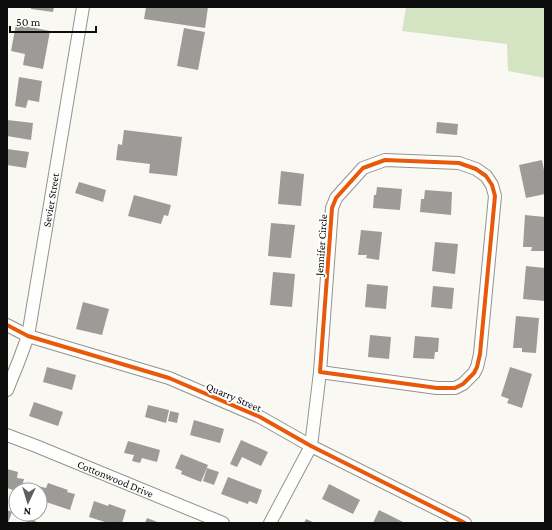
<svg xmlns="http://www.w3.org/2000/svg" width="552" height="530" viewBox="0 0 552 530" font-family="'Crimson Pro',serif">
	<style>
		.forest { fill: #d4e4c3 }
		.building { fill: #9d9b97 }
		.lines { fill: none; stroke-linecap: round; stroke-linejoin: round }
		.street-casing { stroke: #949390; stroke-width: 14 }
		.street { stroke: #fefefd; stroke-width: 12 }
		.cycleway-casing { stroke: #fff; stroke-width: 6 }
		.cycleway { stroke: #e8590c; stroke-width: 4 }
		.labels { text-anchor: middle; stroke-width: 4; stroke-linejoin: round; paint-order: stroke }
		.street-label { font-size: 11px; fill: #0d0d0d; stroke: #fff }
	</style>
	<rect width="100%" height="100%" fill="#faf8f2"/>
	<!-- forest -->
	<polygon class="forest" points="406,7 545,7 545,78 508,71 507,44 402,31"/>
	<!-- building -->
	<g class="building">
		<polygon points="31,7 54,7 53,12 31,9"/>
		<polygon points="146,7 208,7 205,28 144,19"/>
		<polygon points="16,24 50,31 43,69 23,65 25,54 11,51"/>
		<polygon points="184,28 205,32 198,70 177,66"/>
		<polygon points="19,77 42,81 39,102 28,100 26,108 15,106"/>
		<polygon points="7,120 33,123 31,140 7,136"/>
		<polygon points="437,122 458,124 457,135 436,133"/>
		<polygon points="124,130 182,137 177,176 149,173 150,164 116,160 118,144 122,145"/>
		<polygon points="7,149 29,152 26,168 7,165"/>
		<polygon points="542,160 545,175 545,194 526,198 519,165"/>
		<polygon points="281,171 304,174 301,206 278,204"/>
		<polygon points="79,182 106,190 103,202 75,193"/>
		<polygon points="377,187 402,189 400,210 373,208 374,195 376,195"/>
		<polygon points="425,190 452,192 451,215 420,212 421,199 424,199"/>
		<polygon points="134,195 171,205 168,216 164,215 161,224 128,216"/>
		<polygon points="525,215 545,217 545,251 531,251 532,247 523,247"/>
		<polygon points="271,223 295,225 291,258 268,256"/>
		<polygon points="361,230 382,232 379,260 366,258 367,255 358,255"/>
		<polygon points="435,242 458,244 455,274 432,271"/>
		<polygon points="526,266 545,268 545,301 523,299"/>
		<polygon points="273,272 295,274 292,307 270,305"/>
		<polygon points="367,284 388,286 386,309 365,307"/>
		<polygon points="433,286 454,288 452,309 431,307"/>
		<polygon points="83,302 109,309 102,335 76,329"/>
		<polygon points="516,316 539,318 536,353 522,352 522,348 513,348"/>
		<polygon points="370,335 391,337 389,359 368,357"/>
		<polygon points="415,336 439,338 438,352 435,352 434,359 413,358"/>
		<polygon points="47,367 76,375 72,390 43,382"/>
		<polygon points="510,367 532,374 522,408 507,403 509,399 501,396"/>
		<polygon points="34,402 63,412 58,426 29,416"/>
		<polygon points="148,405 169,410 166,423 145,417"/>
		<polygon points="170,411 179,413 177,423 168,421"/>
		<polygon points="194,420 224,429 220,443 190,435"/>
		<polygon points="241,440 268,452 261,466 242,457 237,467 230,464"/>
		<polygon points="128,441 160,450 157,462 142,458 140,463 132,461 134,455 124,453"/>
		<polygon points="181,454 208,465 201,482 181,474 182,471 175,468"/>
		<polygon points="207,468 219,472 214,485 203,481"/>
		<polygon points="7,469 18,472 17,478 24,479 21,490 16,490 16,491 7,488"/>
		<polygon points="228,477 262,490 257,504 249,501 248,504 221,494"/>
		<polygon points="48,483 68,490 67,492 75,494 70,510 40,500 40,490 37,490 38,486 46,488"/>
		<polygon points="329,484 360,500 353,514 322,499"/>
		<polygon points="94,501 108,506 109,504 126,510 122,523 108,523 89,517"/>
		<polygon points="7,510 12,512 8,523 7,523"/>
		<polygon points="379,510 405,523 373,523"/>
		<polygon points="28,518 36,521 35,523 26,523"/>
		<polygon points="147,518 160,523 145,523"/>
		<polygon points="306,519 315,523 304,523"/>
	</g>
	<g class="lines">
		<defs>
			<g id="street">
				<polygon points="385,160 459,163 476,169 486,176 492,185 495,196 480,354 477,367 474,373 463,384 455,388 437,388 320,372 332,208 336,198 363,168"/>
				<polyline points="7,325 28,336 169,378 260,417 311,446 465,523"/>
				<path id="s1" d="M7,390L18,363L28,336L83,7"/>
				<path id="s2" d="M7,435L36,446L223,523"/>
				<polyline points="270,523 311,446 320,372"/>
			</g>
		</defs>
		<!-- street casing -->
		<use href="#street" class="street-casing"/>
		<!-- street -->
		<use href="#street" class="street"/>
		<defs>
			<g id="cycleway">
				<polygon points="385,160 459,163 476,169 486,176 492,185 495,196 480,354 477,367 474,373 463,384 455,388 437,388 320,372 332,208 336,198 363,168"/>
				<polyline points="7,325 28,336 169,378 260,417 311,446 465,523"/>
			</g>
		</defs>
		<!-- cycleway casing -->
		<use href="#cycleway" class="cycleway-casing"/>
		<!-- cycleway -->
		<use href="#cycleway" class="cycleway"/>
	</g>
	<g class="labels">
		<!-- street labels -->
		<g class="street-label">
			<text dy="4" stroke="none"><textPath href="#s1" startOffset="196">Sevier Street</textPath></text>
			<text transform="translate(321 245) rotate(-86)" y="4">Jennifer Circle</text>
			<text transform="translate(234 397) rotate(23)" y="4">Quarry Street</text>
			<text dy="4" stroke="none"><textPath href="#s2" startOffset="117">Cottonwood Drive</textPath></text>
		</g>
	</g>
	<!-- border -->
	<rect width="552" height="530" fill="none" stroke="#0d0d0d" stroke-width="16"/>
	<!-- north arrow -->
	<g transform="translate(28 502) rotate(184)"><circle r="19" fill="#ffffff" stroke="#9e9e9e"/>
	<path d="M0-3L7 15L0 10L-7 15Z" fill="#605f5d"/>
	<text y="-6" font-size="11" font-weight="bold" text-anchor="middle" fill="#0d0d0d">N</text>
	</g>
	<!-- scale -->
	<path d="M10 26v6h86v-6" fill="none" stroke="#0d0d0d" stroke-width="2"/>
	<text x="16" y="26" font-size="12" fill="#0d0d0d" stroke="#ffffff" stroke-width="3" paint-order="stroke">50 m</text>
</svg>
